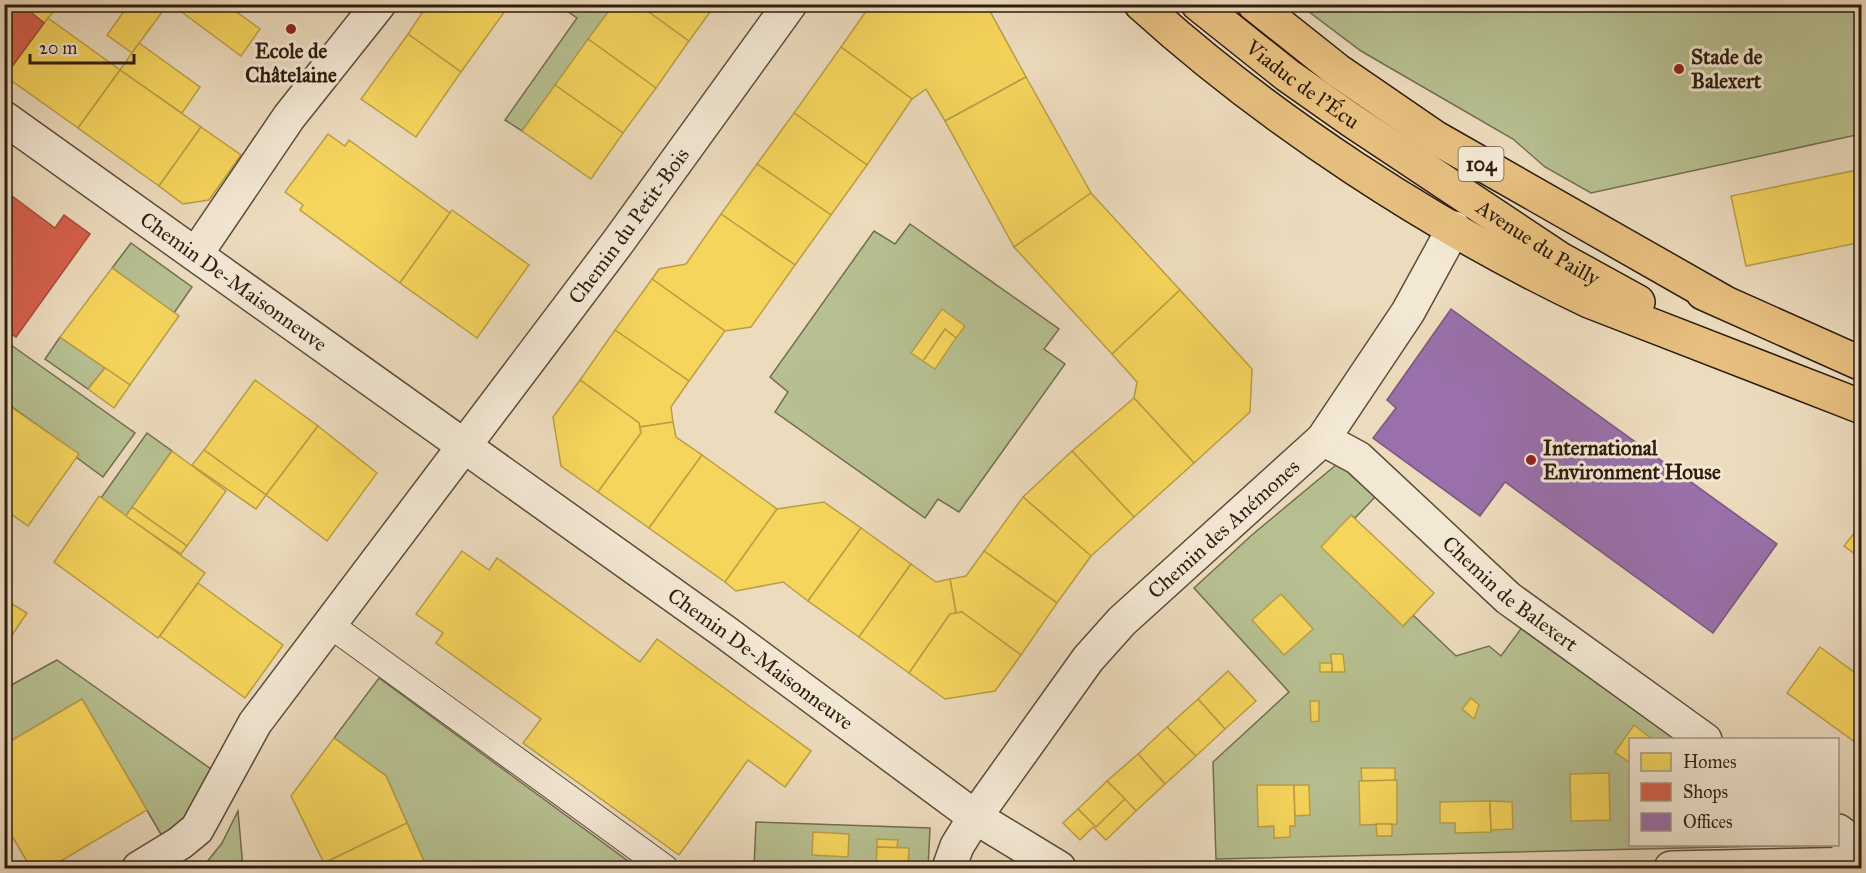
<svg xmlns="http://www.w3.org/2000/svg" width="1866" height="873" viewBox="0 0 1866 873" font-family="'IM FELL Great Primer',serif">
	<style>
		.green { fill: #b7c091; stroke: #726e50; stroke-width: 1.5 }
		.homes { fill: #f6d55c; stroke: #ba9e45; stroke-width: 1.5 }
		.shops { fill: #d6604d; stroke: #a34c3a; stroke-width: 1.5 }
		.offices { fill: #9970ab; stroke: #79577c; stroke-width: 1.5 }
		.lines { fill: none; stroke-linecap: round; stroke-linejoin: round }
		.pedestrian-casing { stroke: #5d4c3a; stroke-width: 28 }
		.minor-casing { stroke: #5d4c3a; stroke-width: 36 }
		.primary-casing { stroke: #2d1d0f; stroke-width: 36 }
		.pedestrian { stroke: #f3e8d4; stroke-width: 26 }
		.minor { stroke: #f3e8d4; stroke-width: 33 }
		.primary { stroke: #e6be7e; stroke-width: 33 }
		.poi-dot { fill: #8f2418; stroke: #f3e8d4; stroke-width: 2 }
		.labels { text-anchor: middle; stroke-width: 6; stroke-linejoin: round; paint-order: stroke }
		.shield { fill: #f3e8d4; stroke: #685a4a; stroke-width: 1.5 }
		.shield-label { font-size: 20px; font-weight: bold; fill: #2d1d0f }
		.poi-label { font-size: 21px; font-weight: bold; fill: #2d1d0f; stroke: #f3e8d4; text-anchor: start }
		.street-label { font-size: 21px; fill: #2d1d0f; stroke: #f3e8d4 }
	</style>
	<rect width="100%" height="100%" fill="#ecdbbd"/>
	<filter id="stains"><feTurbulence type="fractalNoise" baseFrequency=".00333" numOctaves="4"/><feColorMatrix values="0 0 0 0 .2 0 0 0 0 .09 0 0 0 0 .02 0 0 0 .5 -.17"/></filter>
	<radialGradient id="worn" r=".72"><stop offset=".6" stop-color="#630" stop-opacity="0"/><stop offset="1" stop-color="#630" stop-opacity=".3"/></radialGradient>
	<!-- green -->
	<g class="green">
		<polygon points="558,5 614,5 522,131 505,120 577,18"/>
		<polygon points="1300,5 1861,5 1861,134 1591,193 1545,167 1513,139 1361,51"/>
		<polygon points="910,224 1059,329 1044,349 1065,364 959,512 938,499 925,518 775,412 788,392 770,377 874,231 895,244"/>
		<polygon points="131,243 192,287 174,313 112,268"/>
		<polygon points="60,337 105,368 88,389 45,359"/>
		<polygon points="4,340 135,433 103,477 76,457 78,454 5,402"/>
		<polygon points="147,433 172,451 126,516 101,498"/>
		<polygon points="1336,465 1351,467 1376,496 1355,518 1351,515 1403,626 1413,615 1456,656 1489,646 1501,656 1523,626 1682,739 1630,740 1630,844 1811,845 1216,859 1213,762 1289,692 1194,588 1253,534"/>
		<polygon points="57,660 211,769 183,819 162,836 82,699 5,745 4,689"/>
		<polygon points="379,678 628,861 623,868 427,868 386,776 334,738"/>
		<polygon points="238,811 243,868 202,868 222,843"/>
		<polygon points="756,822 930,828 928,868 754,868"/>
	</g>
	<!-- homes -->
	<g class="homes">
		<polygon points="29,4 53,4 57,7 44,23 27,9"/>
		<polygon points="129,4 168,4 132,53 107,35"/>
		<polygon points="171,4 226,4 260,29 241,56"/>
		<polygon points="428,4 504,4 508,7 461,72 408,34"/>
		<polygon points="614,4 638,4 689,41 656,88 588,39"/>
		<polygon points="638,4 716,4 689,41"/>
		<polygon points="871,4 986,4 1026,77 945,121 926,89 912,99 841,47"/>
		<polygon points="48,18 120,70 78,128 5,76"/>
		<polygon points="408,34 461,72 416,137 361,99"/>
		<polygon points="588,39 656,88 623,133 555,85"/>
		<polygon points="139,43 200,87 182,113 120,70"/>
		<polygon points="841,47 912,99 867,165 794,113"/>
		<polygon points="120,70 201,127 159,186 78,128"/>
		<polygon points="1026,77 1091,193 1014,247 945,121"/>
		<polygon points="555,85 623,133 591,179 522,131"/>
		<polygon points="794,113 867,165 831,215 757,164"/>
		<polygon points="201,127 241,155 209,200 183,204 159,186"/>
		<polygon points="328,134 345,146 349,140 450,213 400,283 300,210 303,205 285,192"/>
		<polygon points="757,164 831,215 795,265 721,214"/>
		<polygon points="1862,169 1862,242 1746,266 1731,196"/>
		<polygon points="1091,193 1180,290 1112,354 1014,247"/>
		<polygon points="452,210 529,265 477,338 400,283"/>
		<polygon points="721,214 795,265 751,327 725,331 652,279 659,269 686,264"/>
		<polygon points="112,268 179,316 130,385 60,337"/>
		<polygon points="652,279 725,331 689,381 615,330"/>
		<polygon points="1180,290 1252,369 1250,412 1194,463 1134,398 1137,382 1112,354"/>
		<polygon points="942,309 965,326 956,338 945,329 923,361 911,353"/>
		<polygon points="945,329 956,338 935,369 923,361"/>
		<polygon points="615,330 689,381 671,407 673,422 640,427 639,423 580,380"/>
		<polygon points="105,368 130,385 114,408 88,389"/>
		<polygon points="255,380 318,426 266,495 204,450"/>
		<polygon points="580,380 639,423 641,433 598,492 561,466 553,417"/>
		<polygon points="1134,398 1194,463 1134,517 1072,451"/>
		<polygon points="8,405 79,454 28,526 4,509 4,410"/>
		<polygon points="673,422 676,437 702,455 649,528 598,492 641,433 640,427"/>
		<polygon points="318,426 377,473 327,541 266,495"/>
		<polygon points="204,450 266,495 256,509 192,465"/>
		<polygon points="172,451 226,491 187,546 132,507"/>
		<polygon points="1072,451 1134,517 1091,556 1023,497"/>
		<polygon points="702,455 777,509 725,582 649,528"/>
		<polygon points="99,496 205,573 158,638 54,562"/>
		<polygon points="1023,497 1091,556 1057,603 984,551"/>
		<polygon points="824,502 861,528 808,601 783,582 736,591 725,582 777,509"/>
		<polygon points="132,507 187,546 181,554 126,516"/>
		<polygon points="1351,515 1434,593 1403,626 1321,547"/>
		<polygon points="1862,523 1862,559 1844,546"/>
		<polygon points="861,528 911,564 859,637 808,601"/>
		<polygon points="462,551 489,570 497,558 640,662 657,639 811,751 785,787 748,760 679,855 523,743 541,719 436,643 443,633 416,614"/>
		<polygon points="984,551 1057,603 1021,655 962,612 956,613 950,579 966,576"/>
		<polygon points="911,564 936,582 950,579 956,613 950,614 909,673 859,637"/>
		<polygon points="198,583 283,645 245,698 160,636"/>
		<polygon points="1281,594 1313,629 1284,655 1252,620"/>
		<polygon points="9,602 27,613 4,647 4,608"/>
		<polygon points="962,612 1021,655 995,691 945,699 909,673 950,614"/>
		<polygon points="1820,647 1862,678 1862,747 1787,693"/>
		<polygon points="1331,654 1343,654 1345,672 1332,672"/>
		<rect x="1320" y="663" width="12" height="9"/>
		<polygon points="1228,671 1256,701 1225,729 1198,699"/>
		<polygon points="1471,698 1479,705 1474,719 1462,709"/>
		<polygon points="82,699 147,810 49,868 31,868 4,823 4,745"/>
		<polygon points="1198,699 1225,729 1196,756 1167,727"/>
		<polygon points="1310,701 1319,701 1319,721 1311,722"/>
		<polygon points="1634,725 1653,740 1630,740 1630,763 1615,752"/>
		<polygon points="1167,727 1196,756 1165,784 1138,754"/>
		<polygon points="334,738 386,776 407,823 324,863 291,796"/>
		<polygon points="1138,754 1165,784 1136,811 1107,781"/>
		<polygon points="1361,768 1395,768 1395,781 1362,781"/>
		<polygon points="1609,773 1610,820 1571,821 1570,774"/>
		<polygon points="1397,780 1397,824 1360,825 1359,781"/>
		<polygon points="1107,781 1125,799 1096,827 1078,809"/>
		<polygon points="1257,785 1294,785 1295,826 1290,826 1290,837 1274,838 1274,826 1258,827"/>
		<polygon points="1294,785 1309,785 1310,815 1295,816"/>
		<polygon points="1125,799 1136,811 1106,840 1093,827 1080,840 1063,823 1078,809 1096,827"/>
		<polygon points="1490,801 1491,832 1455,833 1455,823 1440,823 1440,802"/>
		<polygon points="1490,801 1512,802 1513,829 1491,830"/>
		<polygon points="407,823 427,868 327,868 324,863"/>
		<polygon points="1376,824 1392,824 1392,836 1377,836"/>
		<polygon points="813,832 849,834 848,857 812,855"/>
		<polygon points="877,839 898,840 897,848 877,847"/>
		<polygon points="877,847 909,848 908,868 876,868"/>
	</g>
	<!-- shops -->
	<g class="shops">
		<polygon points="4,4 29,4 27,9 44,23 5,76"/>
		<polygon points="4,190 55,228 64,215 90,234 16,337 4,330"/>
	</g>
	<!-- offices -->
	<polygon class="offices" points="1451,309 1777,544 1713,633 1505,482 1480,516 1373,438 1396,408 1387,400"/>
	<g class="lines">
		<defs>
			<polyline id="pedestrian" points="329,624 665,868"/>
			<g id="minor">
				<path id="s1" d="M4,118L725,632L975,817L1059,868"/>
				<polyline points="196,254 289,117 379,4"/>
				<path id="s2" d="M1323,439L1358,458L1508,598L1705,740"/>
				<polyline points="1838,831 1854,843 1860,864"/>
				<path id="s3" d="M139,868L180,843L197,829L255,723L618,242L790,4"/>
				<path id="s4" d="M949,868L957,846L975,817L1088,659L1122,621L1323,439L1408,312L1454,228"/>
				<polyline points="1671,868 1862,864"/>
			</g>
			<g id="primary">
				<path d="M1141,4C1269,120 1433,227 1589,301L1862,407"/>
				<path id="s5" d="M1198,4L1287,75L1351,120L1560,259L1638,302"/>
				<polyline points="1254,4 1337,70 1436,138 1722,301"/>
				<polyline points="1703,293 1862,364"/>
			</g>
		</defs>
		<!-- pedestrian casing -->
		<use href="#pedestrian" class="pedestrian-casing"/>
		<!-- minor casing -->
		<use href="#minor" class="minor-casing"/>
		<!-- primary casing -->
		<use href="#primary" class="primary-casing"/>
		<!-- pedestrian -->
		<use href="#pedestrian" class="pedestrian"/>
		<!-- minor -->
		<use href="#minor" class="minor"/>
		<!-- primary -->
		<use href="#primary" class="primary"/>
	</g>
	<!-- markers -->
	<g class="poi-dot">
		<circle cx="291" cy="29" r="6"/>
		<circle cx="1679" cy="69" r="6"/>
		<circle cx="1531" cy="460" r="6"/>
	</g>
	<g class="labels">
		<!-- shield labels -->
		<rect class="shield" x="1458.5" y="147" width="45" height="34" rx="4.5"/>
		<g class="shield-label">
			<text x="1481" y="171">104</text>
		</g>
		<!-- poi labels -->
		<g class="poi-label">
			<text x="291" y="58" text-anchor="middle">Ecole de<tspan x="291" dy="24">Châtelaine</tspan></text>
			<text x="1691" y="64">Stade de<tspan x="1691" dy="24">Balexert</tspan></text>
			<text x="1543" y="455">International<tspan x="1543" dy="24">Environment House</tspan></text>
		</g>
		<!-- street labels -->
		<g class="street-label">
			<text dy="7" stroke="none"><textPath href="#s5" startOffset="132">Viaduc de l'Écu</textPath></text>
			<text dy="7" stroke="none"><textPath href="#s3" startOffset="813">Chemin du Petit-Bois</textPath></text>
			<text dy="7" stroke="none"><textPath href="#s5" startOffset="416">Avenue du Pailly</textPath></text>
			<text dy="7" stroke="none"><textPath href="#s1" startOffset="282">Chemin De-Maisonneuve</textPath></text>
			<text dy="7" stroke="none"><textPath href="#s4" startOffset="440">Chemin des Anémones</textPath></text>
			<text dy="7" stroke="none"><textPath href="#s2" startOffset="244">Chemin de Balexert</textPath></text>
			<text dy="7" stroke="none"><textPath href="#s1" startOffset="930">Chemin De-Maisonneuve</textPath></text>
		</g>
	</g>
	<!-- margin -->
	<rect width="1866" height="873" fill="none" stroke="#ecdbbd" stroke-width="24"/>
	<rect x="6" y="6" width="1854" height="861" fill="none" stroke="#2d1d0f" stroke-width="3"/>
	<rect x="12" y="12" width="1842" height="849" fill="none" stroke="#2d1d0f" stroke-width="1.5"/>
	<!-- legend -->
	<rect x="1629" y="738" width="210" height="108" fill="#f3e8d4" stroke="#a49785" stroke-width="1.5"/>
	<rect x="1641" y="753" width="30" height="18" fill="#f6d55c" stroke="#a49785" stroke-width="1.5"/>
	<text x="1683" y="768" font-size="18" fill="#2d1d0f">Homes</text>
	<rect x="1641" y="783" width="30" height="18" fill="#d6604d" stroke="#a49785" stroke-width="1.5"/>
	<text x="1683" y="798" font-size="18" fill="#2d1d0f">Shops</text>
	<rect x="1641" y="813" width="30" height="18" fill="#9970ab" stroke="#a49785" stroke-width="1.5"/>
	<text x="1683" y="828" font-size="18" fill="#2d1d0f">Offices</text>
	<!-- scale -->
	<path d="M30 54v9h104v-9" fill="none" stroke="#2d1d0f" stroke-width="3"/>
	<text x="39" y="54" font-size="18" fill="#2d1d0f" stroke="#f3e8d4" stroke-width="4.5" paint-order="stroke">20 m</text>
	<rect width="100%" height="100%" filter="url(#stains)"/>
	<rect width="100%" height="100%" fill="url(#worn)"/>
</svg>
